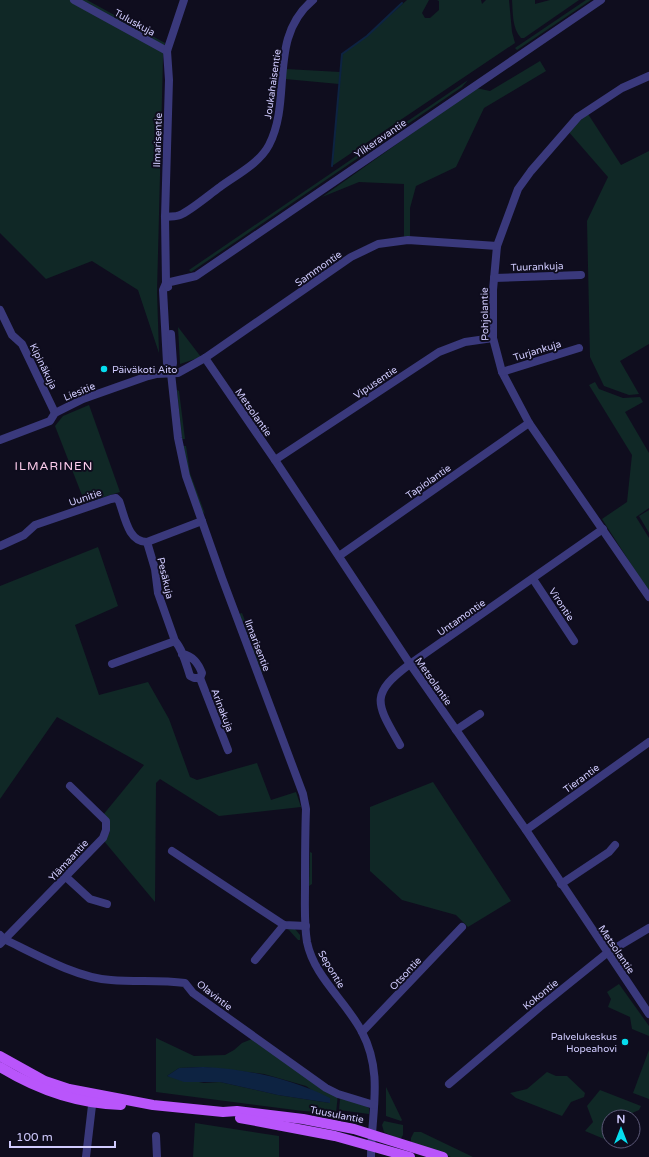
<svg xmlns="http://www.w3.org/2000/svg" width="649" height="1157" viewBox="0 0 649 1157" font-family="'Varela Round',sans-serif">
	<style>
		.green { fill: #102826; fill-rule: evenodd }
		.water { fill: #0d2342 }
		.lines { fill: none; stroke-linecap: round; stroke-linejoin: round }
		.stream { stroke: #0d2342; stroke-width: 2 }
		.minor { stroke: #3a397c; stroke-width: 8 }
		.major { stroke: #b955fb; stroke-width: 10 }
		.poi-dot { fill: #06ddef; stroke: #0f0d1e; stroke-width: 1.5 }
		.labels { text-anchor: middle; stroke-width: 4; stroke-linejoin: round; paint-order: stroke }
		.street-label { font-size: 10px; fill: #d0cbfe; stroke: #0f0d1e }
		.poi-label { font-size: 10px; fill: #d0cbfe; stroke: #0f0d1e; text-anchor: start }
		.quarter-label { font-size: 12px; letter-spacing: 1px; fill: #fecded; stroke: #0f0d1e }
	</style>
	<rect width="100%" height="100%" fill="#0f0d1e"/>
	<!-- green -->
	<g class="green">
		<polygon points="0,0 87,0 165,43 163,58 157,292 159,353 138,290 92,261 46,279 0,233"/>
		<polygon points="407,0 429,0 422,13 425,18 430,18 439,10 439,1 437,0 481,0 482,4 486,0 509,0 512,32 515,43 332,166 339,84 285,79 286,69 340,72 342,54 367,36"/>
		<path d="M512,0H535V4L550,0H579L524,38H521C512,28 513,13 512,0Z"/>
		<polygon points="586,0 591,0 517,50 515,48"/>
		<polygon points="540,61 546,71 484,108 456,167 416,186 410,208 410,236 404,237 404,184 359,182 322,197 476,88 490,91"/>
		<polygon points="468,80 462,87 191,272 189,270"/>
		<polygon points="588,114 621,165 649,151 649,344 620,361 639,394 629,395 604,386 590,357 587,221 608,177 568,131"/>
		<polygon points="178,327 201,357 180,364"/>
		<polygon points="595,382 599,389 623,398 640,397 643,402 625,412 649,453 649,508 636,517 649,538 649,589 647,589 602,519 627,502 632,455 589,385"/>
		<polygon points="177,390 179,391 185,439 182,439"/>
		<polygon points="89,405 120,492 85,503 55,426 63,416"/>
		<polygon points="182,446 186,446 190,473 205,514 202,511 191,482"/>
		<polygon points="649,510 649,533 639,516"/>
		<polygon points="98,547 118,606 75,625 99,695 148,682 169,719 190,777 197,780 257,763 271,800 296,792 301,807 219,816 160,779 156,783 155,902 104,841 110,832 109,820 103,815 144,765 57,717 0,799 0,586"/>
		<polygon points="242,613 253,641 250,642 239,614"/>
		<polygon points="255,647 264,672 261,673 252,648"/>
		<polygon points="433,782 511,901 468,927 456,915 402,900 370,871 370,807"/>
		<polygon points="310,852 312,853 312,884 309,886"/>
		<polygon points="288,929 295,929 300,935 300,940 298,940"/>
		<polygon points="619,984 649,1026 649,1036 632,1029 630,1017 608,1007 611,999 607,992"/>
		<path d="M156,1038L194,1056L225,1055L234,1050L242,1043L252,1039L338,1094L336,1113L303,1111L156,1092ZM203,1067L264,1074L306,1086L330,1103L278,1095L220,1082L204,1083L167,1076L179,1068Z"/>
		<polygon points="649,1050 649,1099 633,1093"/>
		<polygon points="547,1072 556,1076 567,1076 585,1093 584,1097 571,1102 562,1116 516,1098 510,1093 527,1089"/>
		<polygon points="386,1087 402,1120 401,1121 386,1116"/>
		<polygon points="600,1090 641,1106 639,1110 623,1117 609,1117 609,1141 585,1131 593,1122 587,1106"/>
		<polygon points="340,1099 357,1101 364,1104 369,1108 369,1114 339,1110"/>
		<polygon points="384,1121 403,1125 403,1135 400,1140 384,1132 382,1125"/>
		<polygon points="195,1123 279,1136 279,1157 193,1157"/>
		<polygon points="414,1132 421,1132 473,1157 451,1157 411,1142 411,1138"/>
	</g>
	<!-- water -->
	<path class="water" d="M203,1067C247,1069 290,1078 330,1098V1103L278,1095L220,1082H184L167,1076L179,1068Z"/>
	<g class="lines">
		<!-- stream -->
		<polyline class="stream" points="332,166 342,54 367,36 402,3"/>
		<!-- minor -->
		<g class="minor">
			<polyline points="74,0 167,51"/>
			<polyline points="649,76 622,88 578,117 531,171 518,189 497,246 493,290 493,338 502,372 529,423 649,597"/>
			<path d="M165,217C169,216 176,217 180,215C190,211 210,194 220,187C236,175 259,164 269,145C293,99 267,38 313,0"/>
			<polyline points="494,278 581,275"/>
			<path d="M166,283L163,290L167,363L171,373L178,438L186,476L222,578L303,794L306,809C305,835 305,861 305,887C305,905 304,924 307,942C314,977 346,1001 362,1032C384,1074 371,1113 371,1157"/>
			<polyline points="166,283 196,276 601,0"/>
			<polyline points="168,287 166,283 165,217 169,80 167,51 184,0"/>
			<polyline points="0,310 12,335 22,344 55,413"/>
			<polyline points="205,358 275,460 410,664 526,830 649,1014"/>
			<polyline points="502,372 579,348"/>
			<polyline points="171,373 173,363 171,334"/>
			<polyline points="0,440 50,421 55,413 83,399 148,376 156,374 178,373 205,358 351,257 378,244 408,240 497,246"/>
			<polyline points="275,460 439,352 465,342 493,338"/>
			<path d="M147,542L155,569L158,593L175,641C183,650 186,664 190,676L194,678H200L202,673C198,663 193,656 182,654"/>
			<path d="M0,546L24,535L35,525L111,499L116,498L119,501C125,517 128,542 147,542L202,521"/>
			<polyline points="339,556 529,423"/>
			<polyline points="533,579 574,641"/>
			<polyline points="112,664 175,641"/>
			<polyline points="200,678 228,750"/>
			<polyline points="456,730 480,714"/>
			<path d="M400,745C377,704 368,695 410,664L603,529"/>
			<polyline points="526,830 649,742"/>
			<polyline points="172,851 284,925 306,926"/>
			<polyline points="66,877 90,899 107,904"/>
			<polyline points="561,884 609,852 615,845"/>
			<path d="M0,935L4,939C35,954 77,978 111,980C136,982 160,980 185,983L193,993L326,1088L338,1094L374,1105"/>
			<polyline points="0,944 103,838 106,830 106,821 70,786"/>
			<polyline points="255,960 284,925"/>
			<polyline points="362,1032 462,927"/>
			<polyline points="449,1084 540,1007 607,953 649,928"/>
			<polyline points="156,1136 157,1157"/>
			<polyline points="86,1157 93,1097"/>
		</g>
		<!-- major -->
		<g class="major">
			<polyline points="0,1056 45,1081 69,1089 153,1105 223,1112 237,1111 303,1119 354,1129 443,1157"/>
			<path d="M0,1067C36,1089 78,1104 121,1105"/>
			<polyline points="240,1118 335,1136 410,1157"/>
		</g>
	</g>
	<!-- markers -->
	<g class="poi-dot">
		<circle cx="104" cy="369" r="4"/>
		<circle cx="625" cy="1042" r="4"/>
	</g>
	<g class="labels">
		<!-- street labels -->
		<g class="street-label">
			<text transform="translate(135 22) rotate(29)" y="4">Tuluskuja</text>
			<text transform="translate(272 84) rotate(-82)" y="4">Joukahaisentie</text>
			<text transform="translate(380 138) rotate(-34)" y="4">Ylikeravantie</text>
			<text transform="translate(157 140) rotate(-88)" y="4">Ilmarisentie</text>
			<text transform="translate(537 266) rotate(-2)" y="4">Tuurankuja</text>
			<text transform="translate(318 268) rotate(-35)" y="4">Sammontie</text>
			<text transform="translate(484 314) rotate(-91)" y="4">Pohjolantie</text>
			<text transform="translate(537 350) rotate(-17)" y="4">Turjankuja</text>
			<text transform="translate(44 366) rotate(64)" y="4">Kipinäkuja</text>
			<text transform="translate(375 382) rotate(-34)" y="4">Vipusentie</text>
			<text transform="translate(79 391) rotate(-22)" y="4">Liesitie</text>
			<text transform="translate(254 412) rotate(55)" y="4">Metsolantie</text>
			<text transform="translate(428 481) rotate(-35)" y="4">Tapiolantie</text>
			<text transform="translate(85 497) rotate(-19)" y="4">Uunitie</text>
			<text transform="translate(166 578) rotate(77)" y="4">Pesäkuja</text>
			<text transform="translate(562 604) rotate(57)" y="4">Virontie</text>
			<text transform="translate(461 617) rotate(-35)" y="4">Untamontie</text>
			<text transform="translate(258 645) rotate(69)" y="4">Ilmarisentie</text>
			<text transform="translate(434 681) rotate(55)" y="4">Metsolantie</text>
			<text transform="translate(223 710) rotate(69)" y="4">Arinakuja</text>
			<text transform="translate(581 778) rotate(-36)" y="4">Tierantie</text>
			<text transform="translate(68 860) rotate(-47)" y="4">Ylämaantie</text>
			<text transform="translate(617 949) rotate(56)" y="4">Metsolantie</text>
			<text transform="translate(332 969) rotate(59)" y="4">Sepontie</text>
			<text transform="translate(405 973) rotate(-47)" y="4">Otsontie</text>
			<text transform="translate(540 994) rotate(-39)" y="4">Kokontie</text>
			<text transform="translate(215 995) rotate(38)" y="4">Olavintie</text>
			<text transform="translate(337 1114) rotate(11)" y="4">Tuusulantie</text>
		</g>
		<!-- poi labels -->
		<g class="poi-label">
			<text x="112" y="373">Päiväkoti Aito</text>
			<text x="617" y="1040" text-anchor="end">Palvelukeskus<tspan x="617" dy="12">Hopeahovi</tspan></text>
		</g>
		<!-- quarter labels -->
		<g class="quarter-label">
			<text x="54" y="470">ILMARINEN</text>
		</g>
	</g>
	<!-- north arrow -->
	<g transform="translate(621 1129)"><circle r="19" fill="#0f0d1e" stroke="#5c5978"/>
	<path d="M0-3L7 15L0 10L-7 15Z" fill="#06ddef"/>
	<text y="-6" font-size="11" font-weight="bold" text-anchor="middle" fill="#d0cbfe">N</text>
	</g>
	<!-- scale -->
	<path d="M10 1141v6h105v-6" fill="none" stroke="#d0cbfe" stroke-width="2"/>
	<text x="16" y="1141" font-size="12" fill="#d0cbfe" stroke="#0f0d1e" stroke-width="3" paint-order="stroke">100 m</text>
</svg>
